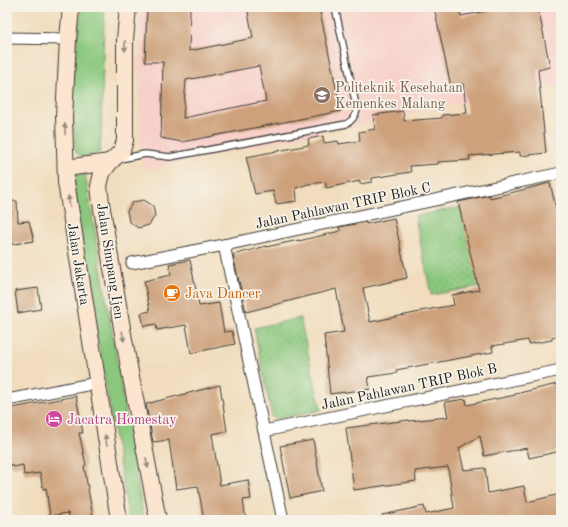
<svg xmlns="http://www.w3.org/2000/svg" width="568" height="527" viewBox="0 0 568 527" font-family="'Old Standard TT',serif">
	<style>
		.built { fill: #f7d0c9 }
		.grass { fill: url(#grass-dots); stroke: #54724d }
		.park { fill: #8bc87e; stroke: #54724d }
		.building { fill: #cda17b; fill-rule: evenodd }
		.lines { fill: none; stroke-linecap: round; stroke-linejoin: round }
		.lane-casing { stroke: #3c3934; stroke-width: 8 }
		.street-casing { stroke: #3c3934; stroke-width: 13 }
		.secondary-casing { stroke: #3c3934; stroke-width: 18 }
		.lane { stroke: #fff; stroke-width: 5.5 }
		.street { stroke: #fff; stroke-width: 11 }
		.secondary { stroke: #fbe5cf; stroke-width: 16 }
		.oneway { fill: #978b7e }
		.labels { text-anchor: middle; stroke-width: 3.5; stroke-linejoin: round; paint-order: stroke }
		.education-label { font-size: 14px; fill: #785e54; stroke: #f7f3e8; text-anchor: start }
		.street-label { font-size: 14px; fill: #1c1c1c; stroke: #f7f3e8 }
		.food-label { font-size: 14px; fill: #c56008; stroke: #f7f3e8; text-anchor: start }
		.hotel-label { font-size: 14px; fill: #b23c85; stroke: #f7f3e8; text-anchor: start }
	</style>
	<defs>
		<pattern id="grass-dots" width="8" height="8" patternUnits="userSpaceOnUse"><rect width="8" height="8" fill="#8bc87e"/><path d="M2 2h.1M6 6h.1" fill="none" stroke="#77ab6c" stroke-width="1.8" stroke-linecap="round"/></pattern>
	</defs>
	<rect width="100%" height="100%" fill="#f7f3e8"/>
	<filter id="ink" filterUnits="userSpaceOnUse"><feTurbulence type="fractalNoise" baseFrequency=".025" numOctaves="2"/><feDisplacementMap in="SourceGraphic" scale="8" xChannelSelector="R" yChannelSelector="G"/><feConvolveMatrix kernelMatrix="1 2 1 2 8 2 1 2 1" color-interpolation-filters="sRGB"/></filter>
	<filter id="wash" filterUnits="userSpaceOnUse"><feTurbulence type="fractalNoise" baseFrequency=".012" numOctaves="4" result="noise"/><feDisplacementMap in="SourceGraphic" scale="16" xChannelSelector="R" yChannelSelector="G"/><feGaussianBlur stdDeviation="0.9" result="paint"/><feColorMatrix in="noise" values="0 0 0 0 0 0 0 0 0 0 0 0 0 0 0 0 0 1.4 0 .05"/><feComposite in="paint" operator="in"/></filter>
	<g filter="url(#wash)">
		<rect width="100%" height="100%" fill="#f1ddbd"/>
		<!-- built -->
		<polygon class="built" points="142,7 561,7 561,85 452,105 142,170 139,105 140,20"/>
		<!-- grass -->
		<g class="grass">
			<polygon points="476,204 493,284 431,295 415,216"/>
			<polygon points="300,318 321,410 276,419 272,417 254,328"/>
		</g>
		<!-- park -->
		<g class="park">
			<polygon points="81,7 105,7 104,19 101,138 100,152 84,158 76,153 73,121 74,67"/>
			<polygon points="77,174 84,174 86,179 144,520 129,520 82,248 74,181"/>
		</g>
		<g id="blocks">
			<!-- building -->
			<g class="building">
				<path d="M147,7H190L189,51L253,38L247,7H319L341,111L182,142L161,138L163,62H145ZM259,66L266,101L183,118L186,80Z"/>
				<polygon points="434,7 459,7 461,16 507,7 538,7 550,67 538,70 546,153 520,156 520,152 469,156 470,160 438,162 438,164 410,166 411,172 372,178 372,182 360,184 360,181 326,188 326,182 308,184 296,188 297,201 276,204 273,191 255,194 246,157 309,145 308,139 323,136 324,143 338,141 339,144 360,141 359,132 375,129 373,115 403,111 404,121 442,118 442,115 467,113 463,84 451,87"/>
				<polygon points="550,183 561,229 561,335 552,337 552,340 529,344 528,340 492,346 493,352 396,370 397,373 368,377 370,389 330,394 324,335 344,332 336,289 246,312 233,255 266,246 266,247 299,240 299,241 340,231 339,227 366,222 366,224 394,218 407,278 363,288 370,322 420,312 420,311 454,305 452,295 479,290 458,202 490,195 490,198"/>
				<polygon points="144,200 153,206 155,216 149,225 138,228 129,221 127,211 133,202"/>
				<polygon points="7,201 17,201 18,222 29,221 34,241 7,245"/>
				<polygon points="190,260 199,306 219,303 224,332 232,331 235,344 191,353 186,325 157,330 156,324 144,326 141,313 150,311 144,281 171,275 169,264"/>
				<polygon points="38,288 41,309 18,313 15,291"/>
				<polygon points="557,384 561,401 561,451 529,458 527,448 484,456 480,436 459,448 464,470 485,468 488,493 524,486 527,502 561,494 561,520 383,520 382,515 424,506 426,514 454,508 448,467 415,471 416,481 354,490 346,428 409,420 409,421 448,417 445,402 466,399 467,405 515,395 515,394"/>
				<polygon points="220,385 227,431 212,434 220,485 248,480 251,499 243,500 246,520 204,520 198,486 176,489 169,440 153,442 146,404"/>
				<polygon points="76,396 83,433 79,433 86,465 84,466 93,517 80,520 70,520 68,513 50,516 46,488 43,489 40,473 24,475 23,465 14,467 7,462 7,409"/>
				<polygon points="313,440 322,491 290,498 280,446"/>
			</g>
		</g>
	</g>
	<g filter="url(#ink)">
		<use href="#blocks" fill-opacity="0" stroke="#3c3934" stroke-width="1"/>
		<g class="lines">
			<defs>
				<path id="lane" d="M120,159L145,154L170,157L346,124C352,121 355,117 357,110L335,7"/>
				<g id="street">
					<polyline points="7,38 68,39"/>
					<polyline points="224,245 283,520"/>
					<polyline points="132,263 224,245 561,173"/>
					<polyline points="7,400 97,383"/>
					<polyline points="264,431 561,370"/>
				</g>
				<g id="secondary">
					<polyline points="71,7 68,39 64,117 66,182 119,520"/>
					<polyline points="128,7 125,40 125,140 122,151 110,162 102,173 99,186 101,203 124,340 158,520"/>
					<polyline points="66,168 110,162"/>
				</g>
			</defs>
			<!-- lane casing -->
			<use href="#lane" class="lane-casing"/>
			<!-- street casing -->
			<use href="#street" class="street-casing"/>
			<!-- secondary casing -->
			<use href="#secondary" class="secondary-casing"/>
			<!-- lane -->
			<use href="#lane" class="lane"/>
			<!-- street -->
			<use href="#street" class="street"/>
			<!-- secondary -->
			<use href="#secondary" class="secondary"/>
		</g>
		<!-- one-way arrows -->
		<defs><path id="oneway-solid" d="M-6-.8H1V-3.2L6.5 0L1 3.2V.8H-6Z"/></defs>
		<g class="oneway">
			<use href="#oneway-solid" transform="translate(125 46) rotate(91)"/>
			<use href="#oneway-solid" transform="translate(65 129) rotate(-91)"/>
			<use href="#oneway-solid" transform="translate(69 201) rotate(-99)"/>
			<use href="#oneway-solid" transform="translate(123 336) rotate(80)"/>
			<use href="#oneway-solid" transform="translate(106 440) rotate(-99)"/>
			<use href="#oneway-solid" transform="translate(147 463) rotate(79)"/>
		</g>
	</g>
	<!-- icons -->
	<defs>
		<symbol id="university-disc" viewBox="-11 -11 22 22"><circle r="9.5" fill="#8d6e63" stroke="#f7f3e8"/><path d="M0-5L7-2L0 1L-7-2ZM-4 1L0 2.5L4 1V4Q0 6-4 4Z" fill="#fff"/></symbol>
		<symbol id="cafe-disc" viewBox="-11 -11 22 22"><circle r="9.5" fill="#e8710a" stroke="#f7f3e8"/><path d="M-5.5-4.5H6V0H3Q3 3.5 0 3.5H-2.5Q-5.5 3.5-5.5 0ZM3-3.2v2h1.7v-2ZM-6 4.5H4V6H-6Z" fill="#fff"/></symbol>
		<symbol id="hotel-disc" viewBox="-11 -11 22 22"><circle r="9.5" fill="#d1479c" stroke="#f7f3e8"/><path d="M-6-4.5h1.5V1H6V5H4.5V3h-9V5H-6ZM-4 0a1.8 1.8 0 1 1 3.6 0ZM.5 0V-2.5h3Q6-2.5 6 0Z" fill="#fff"/></symbol>
	</defs>
	<g fill-rule="evenodd">
		<use href="#university-disc" x="312" y="85" width="20" height="20"/>
		<use href="#cafe-disc" x="162" y="283" width="20" height="20"/>
		<use href="#hotel-disc" x="44" y="409" width="20" height="20"/>
	</g>
	<g class="labels">
		<!-- education labels -->
		<g class="education-label">
			<text x="335" y="92">Politeknik Kesehatan<tspan x="335" dy="16">Kemenkes Malang</tspan></text>
		</g>
		<!-- street labels -->
		<g class="street-label">
			<text transform="translate(343 205) rotate(-12)" y="5">Jalan Pahlawan TRIP Blok C</text>
			<text transform="translate(111 261) rotate(81)" y="5">Jalan Simpang Ijen</text>
			<text transform="translate(79 264) rotate(81)" y="5">Jalan Jakarta</text>
			<text transform="translate(409 386) rotate(-12)" y="5">Jalan Pahlawan TRIP Blok B</text>
		</g>
		<!-- food labels -->
		<g class="food-label">
			<text x="185" y="298">Java Dancer</text>
		</g>
		<!-- hotel labels -->
		<g class="hotel-label">
			<text x="67" y="424">Jacatra Homestay</text>
		</g>
	</g>
	<!-- margin -->
	<rect width="568" height="527" fill="none" stroke="#f7f3e8" stroke-width="24"/>
</svg>
